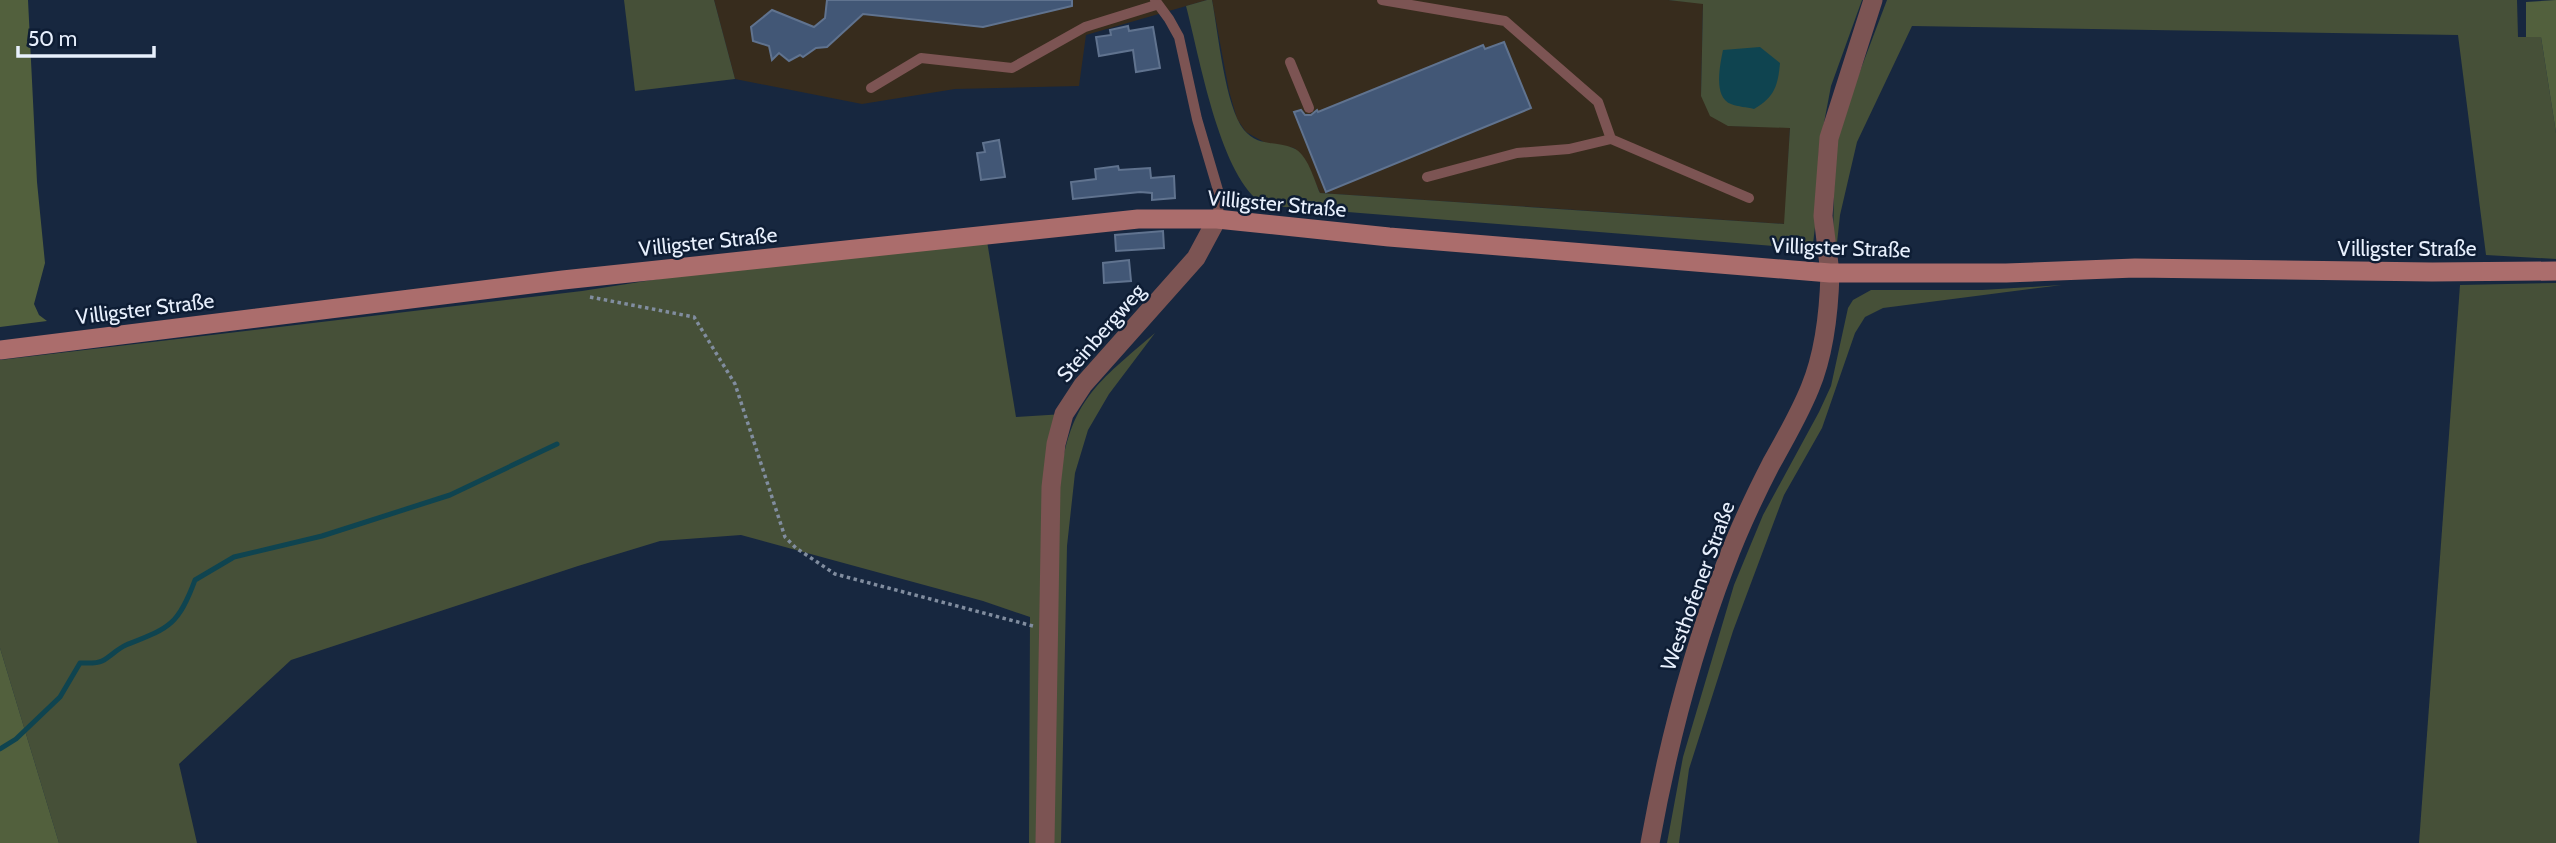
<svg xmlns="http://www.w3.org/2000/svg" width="2556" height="843" viewBox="0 0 2556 843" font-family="Cabin,sans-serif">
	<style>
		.commercial { fill: #372c1d }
		.green { fill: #465038 }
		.forest { fill: #52603d }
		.water { fill: #0f4450 }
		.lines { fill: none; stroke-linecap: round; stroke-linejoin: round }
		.stream { stroke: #0f4450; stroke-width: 5 }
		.building { fill: #425776; stroke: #60738f; stroke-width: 2 }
		.path { stroke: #818d9f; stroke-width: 3.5; stroke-dasharray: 3.5 3.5; stroke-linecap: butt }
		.service { stroke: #7c5453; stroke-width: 10 }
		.minor { stroke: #7c5453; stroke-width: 19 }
		.tertiary { stroke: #7c5453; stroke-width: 19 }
		.secondary { stroke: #ab6d6c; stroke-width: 19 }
		.labels { text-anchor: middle; stroke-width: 5; stroke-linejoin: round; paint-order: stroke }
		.street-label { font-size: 21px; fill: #e8f0fd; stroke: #0e1d34 }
	</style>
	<rect width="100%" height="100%" fill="#17273f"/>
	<!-- commercial -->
	<g class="commercial">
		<polygon points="714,0 1207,0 1086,35 1079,86 955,89 862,104 735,79"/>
		<polygon points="1212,0 1668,0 1703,3 1701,96 1728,126 1790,127 1785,224 1320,193 1305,160 1294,148 1269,145 1246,132 1237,119 1229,91"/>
	</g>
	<!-- green -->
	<g class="green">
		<polygon points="624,0 714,0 735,79 635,91"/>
		<path d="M1207,0H1212C1218,31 1225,107 1244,130C1258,147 1277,141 1293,148C1308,154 1314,180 1320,193L1784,224L1790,128L1728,126L1710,116L1701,96L1703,4L1668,0H1862L1831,86L1819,149L1815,227L1813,244L1802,247H1786L1285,207C1278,206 1265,205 1259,201C1219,171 1199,55 1186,6Z"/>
		<polygon points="1887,0 2517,0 2518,37 2541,37 2556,133 2556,259 2486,255 2458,35 1912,26 1857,142 1840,215 1837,243 1833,242 1835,137"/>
		<polygon points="986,235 1016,417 1064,414 1039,843 1029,843 1030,617 983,601 741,535 660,541 578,566 291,660 179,764 197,843 59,843 0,648 0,360 582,291 862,247"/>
		<polygon points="2556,283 2556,843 2419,843 2460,285"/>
		<polygon points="2062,285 1883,308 1865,317 1855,333 1822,428 1784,495 1733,631 1689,769 1679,843 1667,843 1683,757 1734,585 1763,515 1819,412 1831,386 1848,308 1853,300 1871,290 1982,290"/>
		<path d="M1155,333L1109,394L1088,430L1075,473L1067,546L1061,843H1051L1060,479C1070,400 1098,382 1155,333Z"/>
	</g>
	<!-- forest -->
	<g class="forest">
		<polygon points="0,0 28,0 37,182 45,263 34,304 39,315 47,321 0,327"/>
		<polygon points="2556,0 2556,133 2541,37 2526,37 2526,2"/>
		<polygon points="0,648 59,843 0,843"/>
	</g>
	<!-- water -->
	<path class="water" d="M1760,47L1780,63C1778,85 1775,97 1754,109C1747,107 1738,107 1731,104C1713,97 1720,65 1723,50Z"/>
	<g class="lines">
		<!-- stream -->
		<path class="stream" d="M0,749L16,739L60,697L80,663C87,663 96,664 102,661C110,657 117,649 126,645C169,628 178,626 195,580L234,557L322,536L450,495L557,444"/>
	</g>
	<!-- building -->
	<g class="building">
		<polygon points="827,0 1072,0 1072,6 983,27 863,14 827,47 816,48 803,57 800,55 789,61 779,53 772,60 769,46 753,41 751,27 772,10 814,27 825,18"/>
		<polygon points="1128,26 1129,31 1153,27 1160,68 1136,72 1133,50 1099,56 1096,37 1111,35 1110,30"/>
		<polygon points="1504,42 1531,108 1326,192 1294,112 1301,110 1305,115 1311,115 1317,110 1318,112 1483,45 1485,49"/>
		<polygon points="999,140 1005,177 981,180 977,153 985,152 983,143"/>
		<polygon points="1118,166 1119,170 1150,168 1151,178 1174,176 1175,198 1152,200 1152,193 1140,192 1073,199 1071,182 1096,179 1095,169"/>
		<polygon points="1163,231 1164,248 1116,251 1115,235"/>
		<polygon points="1129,260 1131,281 1104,283 1103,263"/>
	</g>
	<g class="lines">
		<!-- path -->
		<polyline class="path" points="590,297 694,317 735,384 785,537 796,548 835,574 1033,626"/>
		<!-- service -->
		<g class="service">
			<polyline points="1155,0 1169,19 1179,37 1197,119 1220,197 1217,219"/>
			<polyline points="1382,0 1505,21 1598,102 1611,139 1749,198"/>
			<polyline points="1290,62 1309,108"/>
			<polyline points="871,88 921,58 1012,68 1085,27 1156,5"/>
			<polyline points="1427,177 1517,153 1569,149 1611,139"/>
		</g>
		<!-- minor -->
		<g class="minor">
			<polyline points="1830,273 1823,216 1829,138 1873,0"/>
			<polyline points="1045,843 1051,487 1056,444 1064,414 1083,385 1196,258 1217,219"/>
		</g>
		<!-- tertiary -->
		<path class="tertiary" d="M1650,843C1667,749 1691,655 1725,566C1738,531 1754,497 1771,464C1785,439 1799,415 1810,388C1825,352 1829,312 1830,273"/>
		<!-- secondary -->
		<polyline class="secondary" points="0,350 563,280 1138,219 1217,219 1389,237 1830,273 2006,273 2135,268 2432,272 2556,271"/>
	</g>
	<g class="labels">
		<!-- street labels -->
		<g class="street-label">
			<text transform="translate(1277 204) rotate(5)" y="7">Villigster Straße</text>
			<text transform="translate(708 242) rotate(-6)" y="7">Villigster Straße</text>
			<text transform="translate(1841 248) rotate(2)" y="7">Villigster Straße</text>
			<text x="2407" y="256">Villigster Straße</text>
			<text transform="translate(145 309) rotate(-7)" y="7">Villigster Straße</text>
			<text transform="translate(1101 333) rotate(-49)" y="7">Steinbergweg</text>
			<text transform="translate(1698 586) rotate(-70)" y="7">Westhofener Straße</text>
		</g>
	</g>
	<!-- scale -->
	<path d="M18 46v10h136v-10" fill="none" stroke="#e8f0fd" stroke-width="3.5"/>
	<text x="28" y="46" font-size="21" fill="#e8f0fd" stroke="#0e1d34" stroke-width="5" paint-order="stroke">50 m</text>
</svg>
